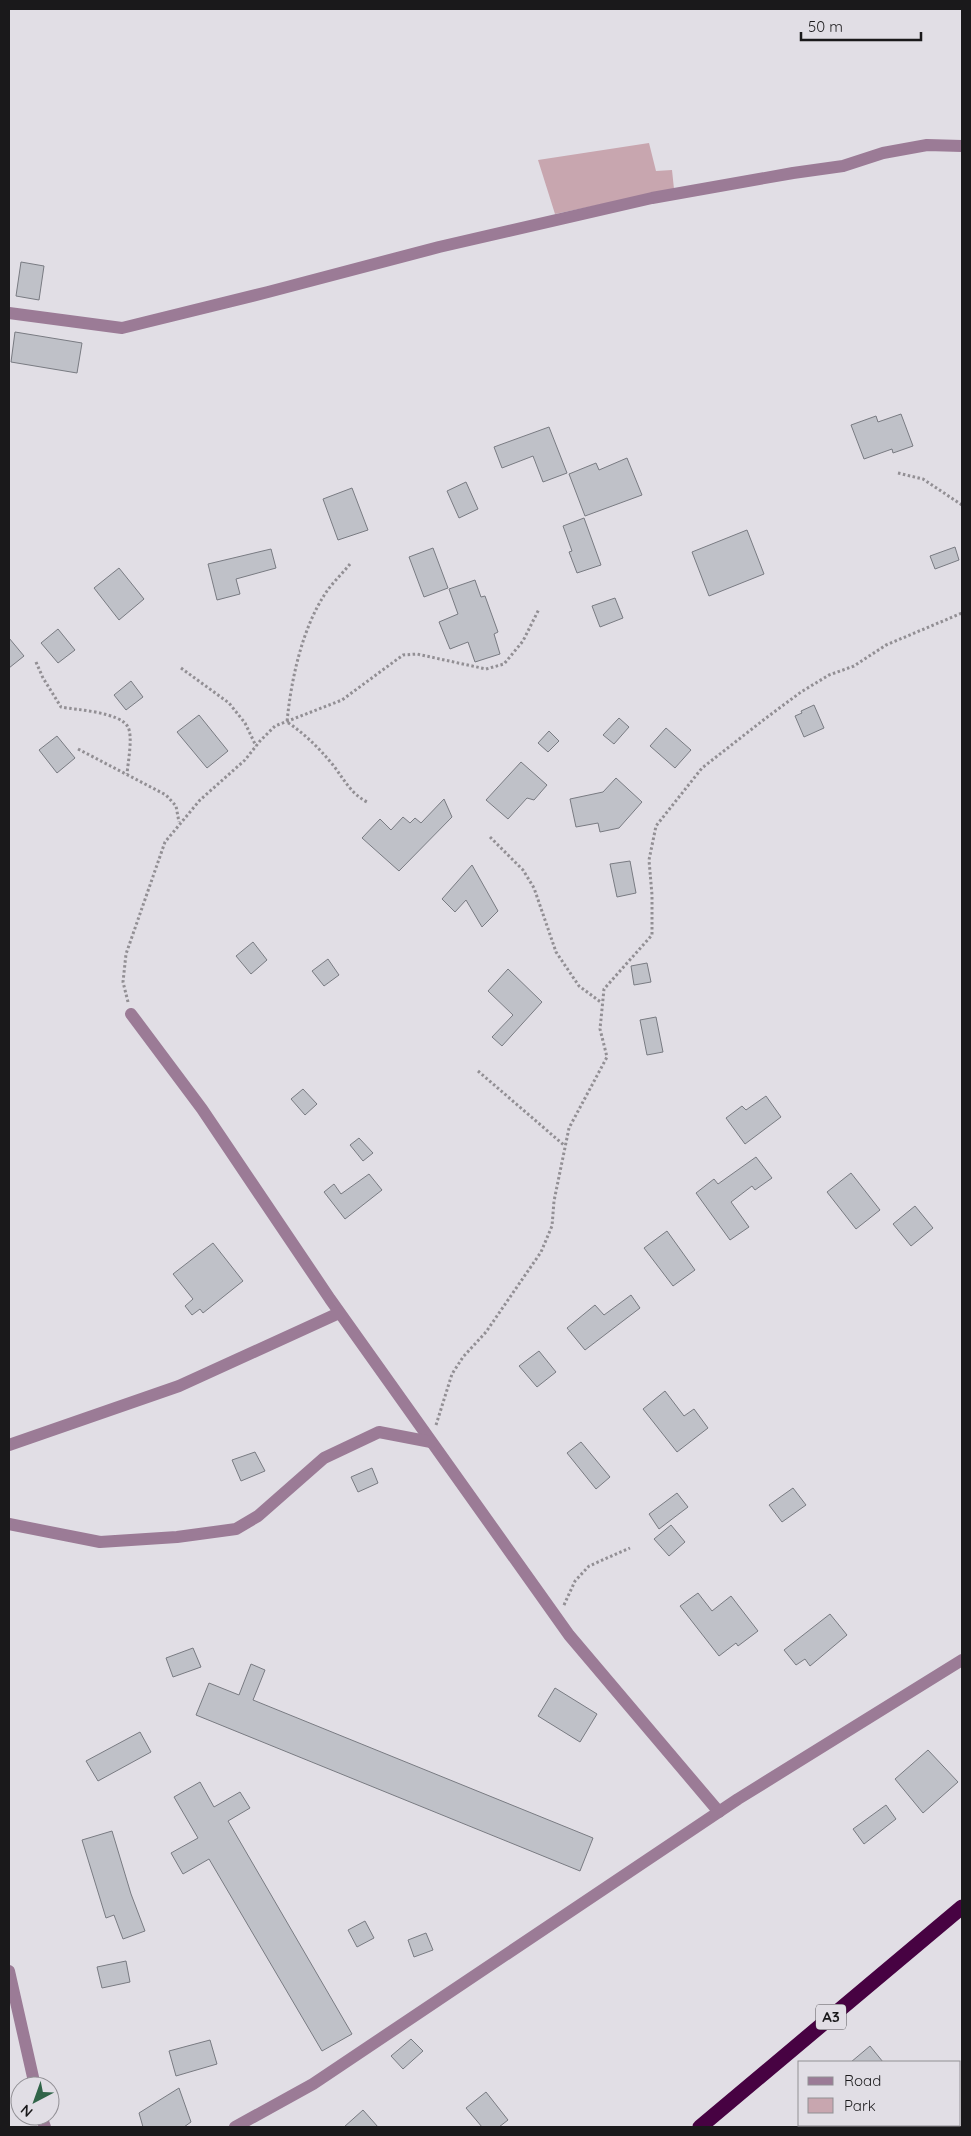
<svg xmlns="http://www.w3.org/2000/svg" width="971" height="2136" viewBox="0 0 971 2136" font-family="Quicksand,sans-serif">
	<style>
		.green { fill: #c8a6af }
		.building { fill: #bfc1c8; stroke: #797b82 }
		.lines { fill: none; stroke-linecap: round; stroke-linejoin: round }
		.path { stroke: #928f94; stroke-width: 3; stroke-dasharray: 2.5 2.5; stroke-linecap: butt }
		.street { stroke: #9b7b96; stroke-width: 12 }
		.highway { stroke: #470242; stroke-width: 15 }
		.labels { text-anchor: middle; stroke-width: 4.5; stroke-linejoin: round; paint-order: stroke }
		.shield { fill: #e1dee5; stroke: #565458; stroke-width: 1 }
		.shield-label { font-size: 15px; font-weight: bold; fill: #1a191b }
	</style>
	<rect width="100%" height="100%" fill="#e1dee5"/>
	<!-- green -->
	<polygon class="green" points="649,143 656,171 672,170 674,189 555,214 538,160"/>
	<!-- building -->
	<g class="building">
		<polygon points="21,262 44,266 39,300 16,296"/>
		<polygon points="15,332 82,343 77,373 11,362"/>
		<polygon points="901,414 913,446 893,453 892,449 864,459 851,425 876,416 878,422"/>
		<polygon points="549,427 567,473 543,482 533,456 502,468 494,447"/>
		<polygon points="627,458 642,495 585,516 569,474 596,463 599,470"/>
		<polygon points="466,482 478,509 459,518 447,491"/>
		<polygon points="352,488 368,530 338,540 323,499"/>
		<polygon points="584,518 601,565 577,573 569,552 572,551 563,526"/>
		<polygon points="747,530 764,574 709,596 692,552"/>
		<polygon points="955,547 959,560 935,569 930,556"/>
		<polygon points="433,548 448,588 424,597 409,557"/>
		<polygon points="271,549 276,568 236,579 240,594 217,600 208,564"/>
		<polygon points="119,568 144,599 119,620 94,588"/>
		<polygon points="475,580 481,597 485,596 498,632 494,634 500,654 475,662 468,642 450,649 439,622 458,614 449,589"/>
		<polygon points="615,598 623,618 600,627 592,606"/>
		<polygon points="58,629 75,650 58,663 41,643"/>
		<polygon points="9,638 24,656 9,668"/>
		<polygon points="131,681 143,697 126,710 114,695"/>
		<polygon points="814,705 824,728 804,737 795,716 802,713 801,711"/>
		<polygon points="199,715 228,751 207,768 177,732"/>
		<polygon points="619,718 629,727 614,744 603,735"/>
		<polygon points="666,728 691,750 675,768 650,746"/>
		<polygon points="549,731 559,741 548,752 538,743"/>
		<polygon points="57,736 75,758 57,773 39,750"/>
		<polygon points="521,762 547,785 534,800 527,798 508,819 486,800"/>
		<polygon points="616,778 642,802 619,828 600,832 598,823 576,827 570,799 603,792"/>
		<polygon points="444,799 452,817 399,871 362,838 380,819 391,830 403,817 410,823 415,818 421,823"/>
		<polygon points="630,861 636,893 617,897 610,864"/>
		<polygon points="472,865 498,911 482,927 466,900 455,912 442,899"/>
		<polygon points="253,942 267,960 251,974 236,956"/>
		<polygon points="328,959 339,975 324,986 312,971"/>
		<polygon points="647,963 651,982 634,985 631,966"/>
		<polygon points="508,969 542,1002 502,1046 492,1037 513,1015 488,991"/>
		<polygon points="656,1017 663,1052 647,1055 640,1020"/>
		<polygon points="303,1089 317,1104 305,1115 291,1099"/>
		<polygon points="766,1096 781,1117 745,1144 726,1118 742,1106 746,1110"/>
		<polygon points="359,1138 373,1153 363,1161 350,1145"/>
		<polygon points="756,1157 772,1178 755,1190 752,1186 731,1202 749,1227 730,1240 696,1193 714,1179 718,1184"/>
		<polygon points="851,1173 880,1210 856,1229 827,1192"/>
		<polygon points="369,1174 382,1190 345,1219 324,1192 334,1184 341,1194"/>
		<polygon points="915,1206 933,1228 911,1246 893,1224"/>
		<polygon points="667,1231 695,1270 673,1286 644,1248"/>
		<polygon points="213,1243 243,1281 203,1313 200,1309 192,1315 185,1306 193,1299 173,1274"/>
		<polygon points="631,1295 640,1308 585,1350 567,1328 595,1305 604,1315"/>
		<polygon points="539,1351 556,1372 537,1387 519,1366"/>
		<polygon points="665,1391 684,1416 694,1409 708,1428 677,1452 643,1409"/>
		<polygon points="581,1442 610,1477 596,1489 567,1453"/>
		<polygon points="255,1452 265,1471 241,1481 232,1460"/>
		<polygon points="372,1468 378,1483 358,1492 351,1477"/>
		<polygon points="793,1488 806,1505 782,1522 769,1505"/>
		<polygon points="677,1493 688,1507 659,1529 649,1514"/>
		<polygon points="671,1525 685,1542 669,1556 654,1539"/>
		<polygon points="698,1593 712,1611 731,1596 758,1631 738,1646 736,1643 719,1656 680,1606"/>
		<polygon points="830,1614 847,1635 810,1666 805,1659 796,1665 784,1650"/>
		<polygon points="193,1648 201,1667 173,1677 166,1658"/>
		<polygon points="251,1664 265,1670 253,1700 593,1838 580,1871 196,1715 209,1683 239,1695"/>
		<polygon points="555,1688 597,1714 580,1742 538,1716"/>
		<polygon points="140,1732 151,1752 98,1781 86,1761"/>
		<polygon points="928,1750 958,1782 923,1813 895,1779"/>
		<polygon points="200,1782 214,1807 240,1792 250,1808 228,1821 352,2034 322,2051 209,1859 183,1874 171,1853 198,1838 174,1797"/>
		<polygon points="886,1805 896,1819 864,1844 853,1829"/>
		<polygon points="112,1831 131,1894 145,1931 123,1939 114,1915 106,1918 82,1840"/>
		<polygon points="365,1921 374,1938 357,1947 348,1930"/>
		<polygon points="426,1933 433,1950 414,1957 408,1940"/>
		<polygon points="126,1961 130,1982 102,1988 97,1967"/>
		<polygon points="411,2039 423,2051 403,2069 391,2056"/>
		<polygon points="210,2040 217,2064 176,2076 169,2051"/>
		<polygon points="870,2046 883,2062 851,2062"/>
		<polygon points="179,2088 191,2122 184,2127 143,2127 139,2113"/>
		<polygon points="486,2092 508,2120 499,2127 482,2127 466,2108"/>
		<polygon points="363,2110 378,2127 344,2127"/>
	</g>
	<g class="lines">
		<!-- path -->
		<g class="path">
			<polyline points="898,473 923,479 962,505"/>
			<path d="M350,564C342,574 332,583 325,594C302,629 291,680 287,722C305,734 319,748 333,765C344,779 350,793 367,802"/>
			<path d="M36,662L43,678L61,707C77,710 120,712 128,727C133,737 128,762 127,774"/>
			<polyline points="181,668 229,703 245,723 256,746"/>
			<polyline points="78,749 166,795 176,806 179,822"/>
			<polyline points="490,837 523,870 534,888 556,952 579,986 602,1003"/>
			<polyline points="128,1002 123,982 126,954 165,842 200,800 245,760 260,741 275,726 342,700 403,655 417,654 486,669 504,664 523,641 539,609"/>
			<polyline points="478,1071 565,1146"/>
			<polyline points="436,1425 452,1374 463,1357 486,1332 541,1252 552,1226 554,1201 569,1128 607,1057 600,1029 604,989 652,935 652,895 649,860 656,826 702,768 766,718 801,692 829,675 854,666 886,645 962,613"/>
			<polyline points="564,1605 575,1581 589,1566 630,1548"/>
		</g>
		<!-- street -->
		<g class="street">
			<polyline points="9,313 122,328 268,292 439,247 652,198 793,173 843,166 883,153 927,145 962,146"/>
			<polyline points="131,1014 202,1109 330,1299 569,1635 719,1812"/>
			<polyline points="9,1445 179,1386 339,1313"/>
			<polyline points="9,1524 100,1542 177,1537 236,1529 258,1516 324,1458 379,1432 431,1442"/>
			<polyline points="9,1971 35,2086"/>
			<polyline points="41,2116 45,2127"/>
			<polyline points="235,2127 313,2084 738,1799 962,1660"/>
		</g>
		<!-- highway -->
		<polyline class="highway" points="700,2127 962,1907"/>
	</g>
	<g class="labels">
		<!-- shield labels -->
		<rect class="shield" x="816" y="2004.5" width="30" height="25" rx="4"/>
		<g class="shield-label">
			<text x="831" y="2022">A3</text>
		</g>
	</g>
	<!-- border -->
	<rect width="971" height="2136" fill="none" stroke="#1a191b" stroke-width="20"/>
	<!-- legend -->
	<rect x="798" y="2061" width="162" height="65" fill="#e1dee5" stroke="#918f94"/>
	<rect x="808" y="2077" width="25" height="8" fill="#9b7b96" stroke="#918f94"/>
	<text x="844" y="2086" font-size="15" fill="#1a191b">Road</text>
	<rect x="808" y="2098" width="25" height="15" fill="#c8a6af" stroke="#918f94"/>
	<text x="844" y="2111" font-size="15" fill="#1a191b">Park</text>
	<!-- north arrow -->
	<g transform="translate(35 2101) rotate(221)"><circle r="24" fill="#e1dee5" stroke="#918f94"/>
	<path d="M0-4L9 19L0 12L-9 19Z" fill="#306448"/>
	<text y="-8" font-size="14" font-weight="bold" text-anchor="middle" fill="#1a191b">N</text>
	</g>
	<!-- scale -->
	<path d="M801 32v8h120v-8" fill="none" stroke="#1a191b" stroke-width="2.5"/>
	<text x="808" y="32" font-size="15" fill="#1a191b" stroke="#e1dee5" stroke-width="4" paint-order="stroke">50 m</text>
</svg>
